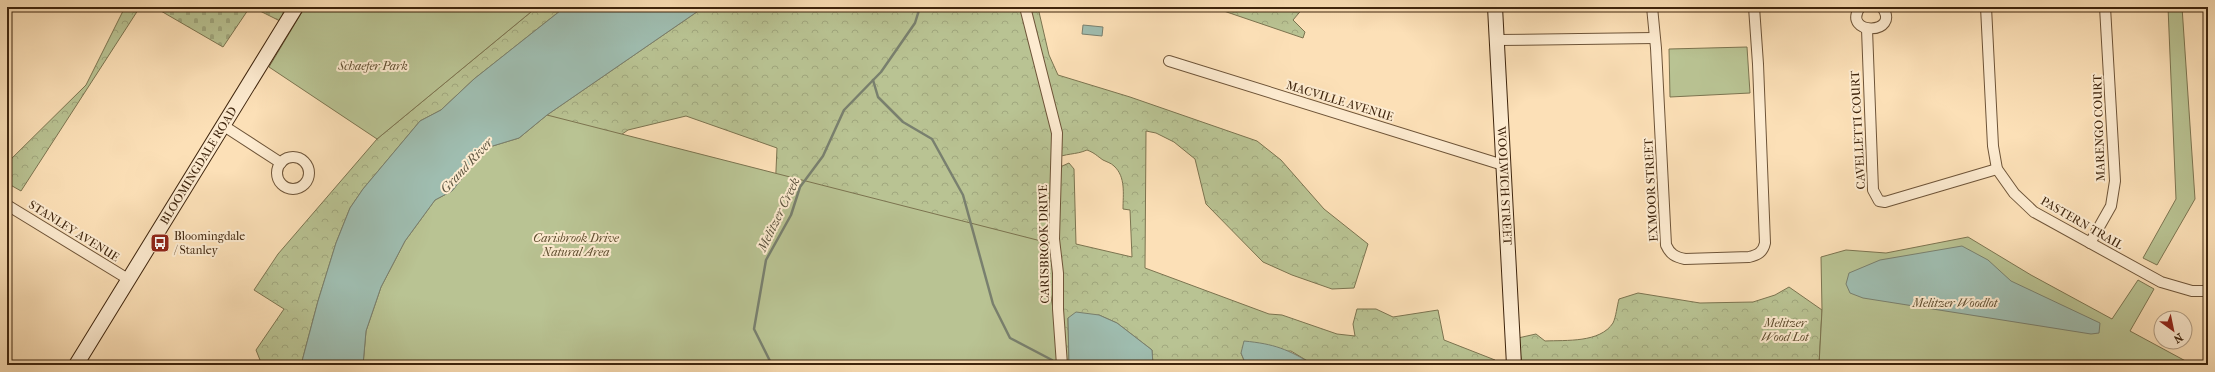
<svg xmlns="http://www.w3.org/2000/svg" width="2215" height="372" viewBox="0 0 2215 372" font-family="'IM FELL French Canon',serif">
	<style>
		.forest { fill: url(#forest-crowns); stroke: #7c7450; fill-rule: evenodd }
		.cemetery { fill: url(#cemetery-stones); stroke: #7c7450 }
		.park { fill: #b9c393; stroke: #7c7450 }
		.water { fill: #9fbdb0; stroke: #79806f }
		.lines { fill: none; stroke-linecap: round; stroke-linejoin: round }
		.stream { stroke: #79806f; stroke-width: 2.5 }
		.street-casing { stroke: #6e5438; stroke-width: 12 }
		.secondary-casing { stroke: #3f250d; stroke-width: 16 }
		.street { stroke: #fdebd0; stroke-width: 10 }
		.secondary { stroke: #fdebd0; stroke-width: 14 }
		.labels { text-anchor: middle; stroke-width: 4; stroke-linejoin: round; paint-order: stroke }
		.park-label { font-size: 12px; font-style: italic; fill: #5e4c2e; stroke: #fdebd0 }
		.street-label { font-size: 12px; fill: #3f250d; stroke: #fdebd0 }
		.poi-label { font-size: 12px; fill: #3f250d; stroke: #fdebd0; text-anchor: start }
		.water-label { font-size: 13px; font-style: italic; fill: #5c533e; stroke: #fdebd0 }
	</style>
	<defs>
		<pattern id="forest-crowns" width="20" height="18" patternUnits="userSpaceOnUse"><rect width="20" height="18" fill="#b9c393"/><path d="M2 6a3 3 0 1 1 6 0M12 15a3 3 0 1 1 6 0" fill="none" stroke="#a0a77e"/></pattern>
		<pattern id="cemetery-stones" width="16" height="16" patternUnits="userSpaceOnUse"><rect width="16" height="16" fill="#b9c393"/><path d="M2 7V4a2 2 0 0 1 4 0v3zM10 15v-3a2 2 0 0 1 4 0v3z" fill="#a0a77e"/></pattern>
	</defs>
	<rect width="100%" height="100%" fill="#fce0b7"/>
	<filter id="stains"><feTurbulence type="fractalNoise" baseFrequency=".005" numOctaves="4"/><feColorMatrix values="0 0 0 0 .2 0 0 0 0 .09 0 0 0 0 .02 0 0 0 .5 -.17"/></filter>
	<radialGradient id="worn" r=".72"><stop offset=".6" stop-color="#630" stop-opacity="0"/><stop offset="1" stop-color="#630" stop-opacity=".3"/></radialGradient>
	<!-- forest -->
	<g class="forest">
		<polygon points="125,7 140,7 21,191 7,183 7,163 86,85"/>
		<polygon points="537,7 565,7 474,79 441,110 420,121 363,189 350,208 336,243 318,301 301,365 262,365 256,350 284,309 254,290 278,254 377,139"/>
		<path d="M704,7H1036L1039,12L1049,55L1058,75L1130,97L1257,141L1281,160L1324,209L1368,244L1354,288L1332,289L1292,275L1263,262L1206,204L1195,159L1174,142L1156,133L1146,131L1145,268L1269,314L1282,315L1337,334L1355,336L1353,324L1357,309H1376L1393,317L1438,310L1444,340L1495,360L1496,365H1314L1291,351L1241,353L1246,365H1153L1152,350L1117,323L1099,315L1068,318L1069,365H1027L774,215L777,148L686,116L628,130L496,221L363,365L519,138L547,115ZM1087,150C1095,153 1097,156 1103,160C1107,162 1111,163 1114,166C1126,177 1123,194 1123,209L1130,210L1132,257L1076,244L1074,169L1069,163L1053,170L1054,159C1065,153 1076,155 1087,150Z"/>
		<polygon points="1212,7 1304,7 1293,20 1305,32 1303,38"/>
		<path d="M1789,287L1822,310L1819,365H1522L1518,338L1536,334L1545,341C1566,340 1600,343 1613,323C1616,317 1617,306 1619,299L1638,293L1700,303L1753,302L1775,295Z"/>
	</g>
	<!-- cemetery -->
	<g class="cemetery">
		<polygon points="154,7 250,7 223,47"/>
		<polygon points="252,7 294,7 284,23"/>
	</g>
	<!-- park -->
	<g class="park">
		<polygon points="305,7 537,7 377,139 269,67"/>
		<polygon points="2168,7 2182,7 2195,199 2157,265 2143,258 2176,199"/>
		<polygon points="1747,47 1750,93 1670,97 1669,49"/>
		<polygon points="547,115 1041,241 1063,365 363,365 366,331 381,287 405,241 435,200 452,191 486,148 519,138"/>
		<polygon points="1968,237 2031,275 2112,319 2138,280 2154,289 2130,331 2193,365 1819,365 1822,310 1821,257 1846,250 1886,253"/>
	</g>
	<!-- water -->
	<g class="water">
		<polygon points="565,7 704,7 547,115 519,138 486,148 452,191 435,200 405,241 381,287 366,331 363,365 301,365 318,301 336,243 350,208 363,189 420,121 441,110 474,79"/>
		<polygon points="1083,25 1103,27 1102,36 1082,34"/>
		<polygon points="1962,246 1988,260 2011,281 2100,323 2099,333 2091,334 1863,298 1850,293 1846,284 1849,273 1880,260"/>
		<polygon points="1076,312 1099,315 1117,323 1152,350 1153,365 1069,365 1068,318"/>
		<path d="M1244,341C1275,344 1287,349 1314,365H1246L1241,353Z"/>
	</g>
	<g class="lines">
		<!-- stream -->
		<g class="stream">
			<polyline points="873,80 878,97 903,122 932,139 963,195 993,304 1010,338 1052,360"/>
			<polyline points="772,365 754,329 766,260 791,215 800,187 823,156 844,110 881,72 915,23 920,7"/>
		</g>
		<defs>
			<g id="street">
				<polyline points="1025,7 1057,133 1054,239 1058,273 1058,309 1062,365"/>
				<path d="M1652,7L1656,48L1666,245C1670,254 1675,257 1685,259L1749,257C1758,255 1763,252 1765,243L1758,64L1754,7"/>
				<path d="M1860,7C1841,36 1902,35 1882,7"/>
				<polyline points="1986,7 1993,146 1997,169 2014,193 2034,212 2161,282 2192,291 2208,291"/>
				<polyline points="1867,29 1873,190 1879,201 1885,202 1997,169"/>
				<polyline points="1498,40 1654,38"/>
				<polyline points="1169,61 1503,165"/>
				<polyline points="224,126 281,163"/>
				<circle cx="293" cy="173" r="16"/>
				<polyline points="7,205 128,279"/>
				<polyline points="2090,243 2111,206 2115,181 2105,7"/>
			</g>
			<g id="secondary">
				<path id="s1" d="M1495,7L1514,365"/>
				<path id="s2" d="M76,365L296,7"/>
			</g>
		</defs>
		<!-- street casing -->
		<use href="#street" class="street-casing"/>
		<!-- secondary casing -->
		<use href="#secondary" class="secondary-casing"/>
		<!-- street -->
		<use href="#street" class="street"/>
		<!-- secondary -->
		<use href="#secondary" class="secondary"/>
	</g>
	<!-- icons -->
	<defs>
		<symbol id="bus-square" viewBox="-11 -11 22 22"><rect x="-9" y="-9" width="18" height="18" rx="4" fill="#8f2418" stroke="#fdebd0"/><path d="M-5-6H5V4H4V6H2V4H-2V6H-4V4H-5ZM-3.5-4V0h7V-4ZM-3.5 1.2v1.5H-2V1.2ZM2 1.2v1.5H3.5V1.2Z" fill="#fff"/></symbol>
	</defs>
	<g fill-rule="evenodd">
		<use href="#bus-square" x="149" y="232" width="22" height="22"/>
	</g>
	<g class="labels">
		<!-- park labels -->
		<g class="park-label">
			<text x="373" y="70">Schaefer Park</text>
			<text x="576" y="242">Carisbrook Drive<tspan x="576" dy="14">Natural Area</tspan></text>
			<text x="1955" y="307">Melitzer Woodlot</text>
			<text x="1785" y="327">Melitzer<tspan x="1785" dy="14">Wood Lot</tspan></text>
		</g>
		<!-- street labels -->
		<g class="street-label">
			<text transform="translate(1340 101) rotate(17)" y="4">MACVILLE AVENUE</text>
			<text transform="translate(2099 128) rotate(-92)" y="4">MARENGO COURT</text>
			<text transform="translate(1858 130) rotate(-93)" y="4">CAVELLETTI COURT</text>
			<text dy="4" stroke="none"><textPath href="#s2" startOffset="234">BLOOMINGDALE ROAD</textPath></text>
			<text dy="4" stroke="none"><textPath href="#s1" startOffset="179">WOOLWICH STREET</textPath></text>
			<text transform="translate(1651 190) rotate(-93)" y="4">EXMOOR STREET</text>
			<text transform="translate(2082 223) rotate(30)" y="4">PASTERN TRAIL</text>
			<text transform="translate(74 231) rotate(32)" y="4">STANLEY AVENUE</text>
			<text transform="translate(1044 244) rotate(-91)" y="4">CARISBROOK DRIVE</text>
		</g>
		<!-- poi labels -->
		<g class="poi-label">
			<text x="174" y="240">Bloomingdale<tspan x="174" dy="14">/ Stanley</tspan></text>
		</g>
		<!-- water labels -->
		<g class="water-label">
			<text transform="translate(466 165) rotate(-47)" y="5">Grand River</text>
			<text transform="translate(778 214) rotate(-64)" y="5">Melitzer Creek</text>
		</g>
	</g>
	<!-- margin -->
	<rect width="2215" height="372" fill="none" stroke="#fce0b7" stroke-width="24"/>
	<rect x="8" y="8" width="2199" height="356" fill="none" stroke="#3f250d" stroke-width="2"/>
	<rect x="12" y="12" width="2191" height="348" fill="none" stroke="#3f250d"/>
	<!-- north arrow -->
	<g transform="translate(2173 330) rotate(147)"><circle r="19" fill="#fdebd0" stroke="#b19c82"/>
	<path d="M0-3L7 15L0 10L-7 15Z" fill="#8f2418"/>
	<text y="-6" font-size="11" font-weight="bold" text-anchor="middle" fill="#3f250d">N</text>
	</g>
	<rect width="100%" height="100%" filter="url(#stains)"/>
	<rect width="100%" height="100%" fill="url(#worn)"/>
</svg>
